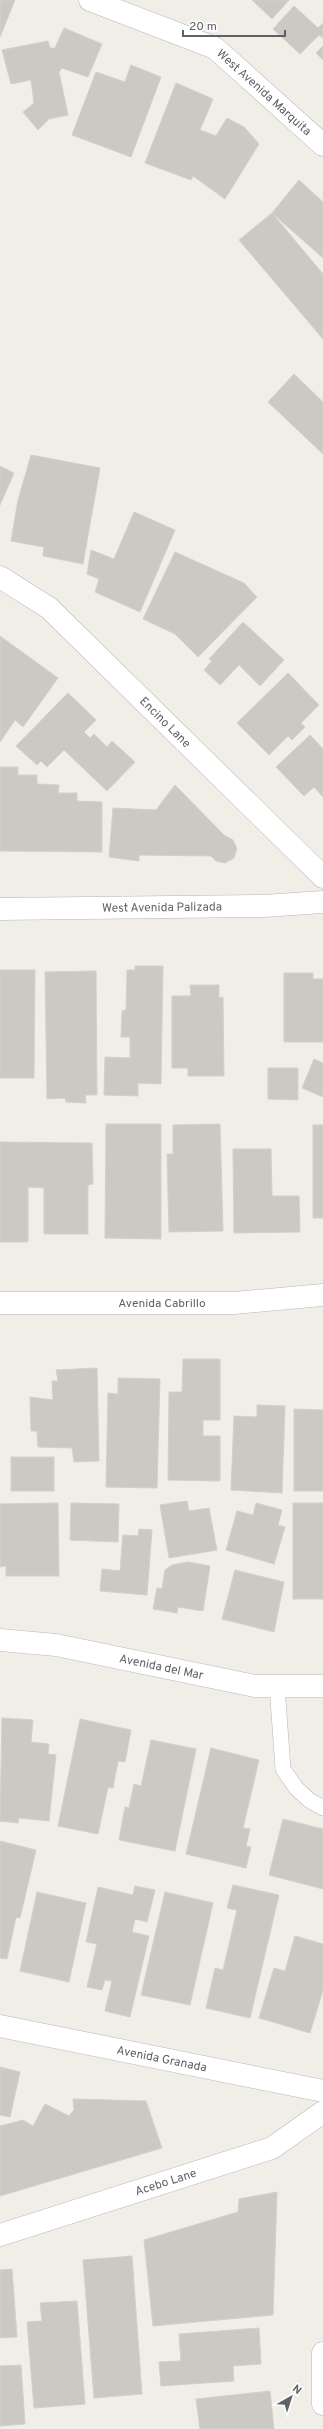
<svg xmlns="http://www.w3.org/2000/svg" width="323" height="2429" viewBox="0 0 323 2429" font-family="Overpass,sans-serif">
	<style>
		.building { fill: #ccc9c4; stroke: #d5d0c5 }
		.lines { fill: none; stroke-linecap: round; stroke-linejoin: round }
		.lane-casing { stroke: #b4b7bb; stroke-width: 16 }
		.street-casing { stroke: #b4b7bb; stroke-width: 23 }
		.secondary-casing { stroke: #b5b9bd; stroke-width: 23 }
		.lane { stroke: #fff; stroke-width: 15 }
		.street { stroke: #fff; stroke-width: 22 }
		.secondary { stroke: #fff; stroke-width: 22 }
		.labels { text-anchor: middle; stroke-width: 4; stroke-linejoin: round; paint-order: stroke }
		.street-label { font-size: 12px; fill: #5e6266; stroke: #fff }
	</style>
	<rect width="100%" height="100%" fill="#f0eee7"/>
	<!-- building -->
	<g class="building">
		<polygon points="0,0 15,0 0,37"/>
		<polygon points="252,0 289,0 272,19"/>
		<polygon points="294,6 318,28 323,23 323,38 319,35 300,54 273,29"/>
		<polygon points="64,28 102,44 88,77 62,68 59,72 68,115 49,119 38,130 23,112 34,103 31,80 11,84 2,50 48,41 50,48 55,48"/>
		<polygon points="323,46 323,60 316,53"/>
		<polygon points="131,65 161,77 131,157 72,135 96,72 125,82"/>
		<polygon points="176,83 213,99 200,130 216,136 227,118 244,127 259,144 225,199 193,176 191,180 145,163"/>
		<polygon points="299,180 323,202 323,258 272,213"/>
		<polygon points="272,213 323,274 323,339 239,240"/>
		<polygon points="294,374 323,402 323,454 268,402"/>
		<polygon points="31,455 100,468 83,564 43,556 44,547 11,541 18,500"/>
		<polygon points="0,466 14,473 0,505"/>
		<polygon points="134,512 175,530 140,612 95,592 99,579 87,574 91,550 114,559"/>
		<polygon points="175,552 244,583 257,597 198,657 175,634 143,619"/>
		<polygon points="243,622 284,660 260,686 239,665 220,685 204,670 212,661 209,659"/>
		<polygon points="0,636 58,678 23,727 15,720 0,742"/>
		<polygon points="288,673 319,705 301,723 305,727 292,740 288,736 269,755 237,723"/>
		<polygon points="68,693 96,720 84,732 90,738 94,734 107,747 112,741 135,762 107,791 64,750 47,767 41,761 37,765 16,746"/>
		<polygon points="310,735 323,749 323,797 314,787 304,796 276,767"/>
		<polygon points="0,767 18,767 18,775 37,775 37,784 59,785 58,793 77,793 77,801 102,802 102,852 0,851"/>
		<polygon points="175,785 224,835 233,840 237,849 234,858 225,863 216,861 211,856 139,855 139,861 109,857 113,808 156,810"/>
		<polygon points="135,966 163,966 161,1084 138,1083 138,1096 104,1095 105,1057 130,1058 130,1037 121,1037 122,1011 126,1010 127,970 135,970"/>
		<polygon points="0,970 35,970 34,1078 0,1078"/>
		<polygon points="96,971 97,1095 85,1095 86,1103 66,1102 65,1098 47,1099 45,972"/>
		<polygon points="284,973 313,973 313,979 323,979 323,1042 284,1042"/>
		<polygon points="190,985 219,985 219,998 223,997 224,1076 188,1076 188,1068 172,1068 172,996 191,996"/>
		<polygon points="314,1059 323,1063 323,1097 302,1088"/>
		<polygon points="268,1068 298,1068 298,1100 268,1099"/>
		<polygon points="106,1124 161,1124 161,1239 105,1238"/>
		<polygon points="220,1124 223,1231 169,1232 167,1154 173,1154 173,1125"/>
		<rect x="313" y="1125" width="10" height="93"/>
		<polygon points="0,1142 92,1143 93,1184 88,1185 88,1234 44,1234 44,1188 28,1187 28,1242 0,1242"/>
		<polygon points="233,1149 271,1149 272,1196 299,1196 300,1232 234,1233"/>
		<polygon points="183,1359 220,1359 220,1420 203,1420 203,1436 220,1436 220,1481 168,1480 169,1392 182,1392"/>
		<polygon points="97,1368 99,1461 74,1462 72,1448 38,1447 37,1431 31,1431 30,1397 53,1400 52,1381 58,1381 56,1370"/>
		<polygon points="118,1378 160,1379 157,1488 106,1487 108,1393 118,1394"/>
		<polygon points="257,1405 285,1406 282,1493 231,1490 234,1416 257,1417"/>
		<polygon points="294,1409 323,1410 323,1491 294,1491"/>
		<rect x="11" y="1457" width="43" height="34"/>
		<polygon points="187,1501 189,1511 209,1508 217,1550 169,1558 160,1505"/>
		<polygon points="58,1503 59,1576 6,1576 6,1566 0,1567 0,1504"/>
		<polygon points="71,1503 119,1504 118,1542 70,1540"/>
		<polygon points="256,1503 282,1510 278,1525 285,1527 274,1564 226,1550 237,1511 253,1515"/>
		<rect x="293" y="1503" width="30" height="96"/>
		<polygon points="139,1529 152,1530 147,1595 100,1591 102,1569 120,1571 123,1535 138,1536"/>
		<polygon points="188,1562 210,1566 203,1611 178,1607 177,1613 153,1609 157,1588 162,1589 165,1570 172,1565"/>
		<polygon points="235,1570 284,1582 274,1632 222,1619"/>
		<polygon points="2,1718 33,1720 31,1742 49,1744 48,1754 56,1755 49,1821 19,1818 18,1823 0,1821"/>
		<polygon points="80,1719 131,1730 125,1762 118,1761 113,1788 108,1787 98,1834 58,1826"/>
		<polygon points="151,1740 196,1749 175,1851 119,1840 125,1807 129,1808 134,1784 141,1786"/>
		<polygon points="211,1748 259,1760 243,1828 250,1829 246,1846 251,1847 246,1868 186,1854"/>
		<polygon points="283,1819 323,1829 323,1889 269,1875"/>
		<polygon points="0,1841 36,1850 20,1918 16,1917 7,1959 0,1958"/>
		<polygon points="233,1885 279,1895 250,2018 206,2008 215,1968 223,1970 237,1910 227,1908"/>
		<polygon points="135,1886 155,1890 147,1922 135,1919 132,1932 149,1936 130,2017 105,2011 112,1981 105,1980 102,1990 87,1987 97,1944 86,1942 98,1887 133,1895"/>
		<polygon points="37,1892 86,1903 69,1982 20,1971"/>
		<polygon points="165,1892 213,1903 190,2005 141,1995"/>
		<polygon points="295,1936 323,1944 323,1990 310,2033 259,2018 274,1968 285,1971"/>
		<polygon points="0,2067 20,2072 10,2117 0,2115"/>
		<polygon points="73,2099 146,2101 162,2148 0,2196 0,2126 23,2120 33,2126 45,2104 69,2116 74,2110"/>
		<polygon points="277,2192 273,2315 153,2326 144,2240 238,2212 239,2199"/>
		<polygon points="132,2256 142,2394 94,2398 83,2260"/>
		<polygon points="12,2269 17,2337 0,2338 0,2270"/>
		<polygon points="77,2301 85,2404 34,2408 27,2322 42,2321 40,2303"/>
		<polygon points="259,2328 261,2364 233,2366 234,2381 161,2386 159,2362 181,2361 179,2334"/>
		<polygon points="21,2365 25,2424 0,2426 0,2366"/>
		<polygon points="270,2391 274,2429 200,2429 196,2399"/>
	</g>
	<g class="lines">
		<defs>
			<polyline id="lane" points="277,1686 283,1769 296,1788 309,1800 323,1808"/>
			<g id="street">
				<path id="s1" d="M90,0L215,48L323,145"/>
				<path id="s2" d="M0,577L49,608L323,877"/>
				<path id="s3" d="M0,909L264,906L323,902"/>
				<path id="s4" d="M0,1303H234L323,1295"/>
				<path id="s5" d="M0,2235L272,2148L323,2112"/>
				<polyline points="323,2353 323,2404"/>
			</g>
			<g id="secondary">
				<path id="s6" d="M0,1640L56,1645L255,1686H323"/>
				<path id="s7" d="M0,2026L323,2091"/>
			</g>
		</defs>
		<!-- lane casing -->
		<use href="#lane" class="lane-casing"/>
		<!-- street casing -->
		<use href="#street" class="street-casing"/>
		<!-- secondary casing -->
		<use href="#secondary" class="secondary-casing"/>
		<!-- lane -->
		<use href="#lane" class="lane"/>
		<!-- street -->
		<use href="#street" class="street"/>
		<!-- secondary -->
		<use href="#secondary" class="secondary"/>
	</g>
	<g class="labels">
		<!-- street labels -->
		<g class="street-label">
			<text dy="4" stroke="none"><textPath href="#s1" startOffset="200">West Avenida Marquita</textPath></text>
			<text dy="4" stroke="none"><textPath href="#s2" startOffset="221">Encino Lane</textPath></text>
			<text dy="4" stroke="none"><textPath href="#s3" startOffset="162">West Avenida Palizada</textPath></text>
			<text dy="4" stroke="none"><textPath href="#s4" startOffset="162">Avenida Cabrillo</textPath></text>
			<text dy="4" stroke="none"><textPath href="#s6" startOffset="164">Avenida del Mar</textPath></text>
			<text dy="4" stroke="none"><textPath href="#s7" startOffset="165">Avenida Granada</textPath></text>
			<text dy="4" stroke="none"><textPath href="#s5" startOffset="174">Acebo Lane</textPath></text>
		</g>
	</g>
	<!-- north arrow -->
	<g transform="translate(291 2397) rotate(39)" stroke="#ffffff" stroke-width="3" paint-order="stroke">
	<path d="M0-3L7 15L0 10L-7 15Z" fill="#5e6266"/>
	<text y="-6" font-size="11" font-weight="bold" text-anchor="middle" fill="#5e6266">N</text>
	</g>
	<!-- scale -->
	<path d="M183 30v6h102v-6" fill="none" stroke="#5e6266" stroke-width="2"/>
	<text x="189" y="30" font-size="12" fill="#5e6266" stroke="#ffffff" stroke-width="3" paint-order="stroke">20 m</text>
</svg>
